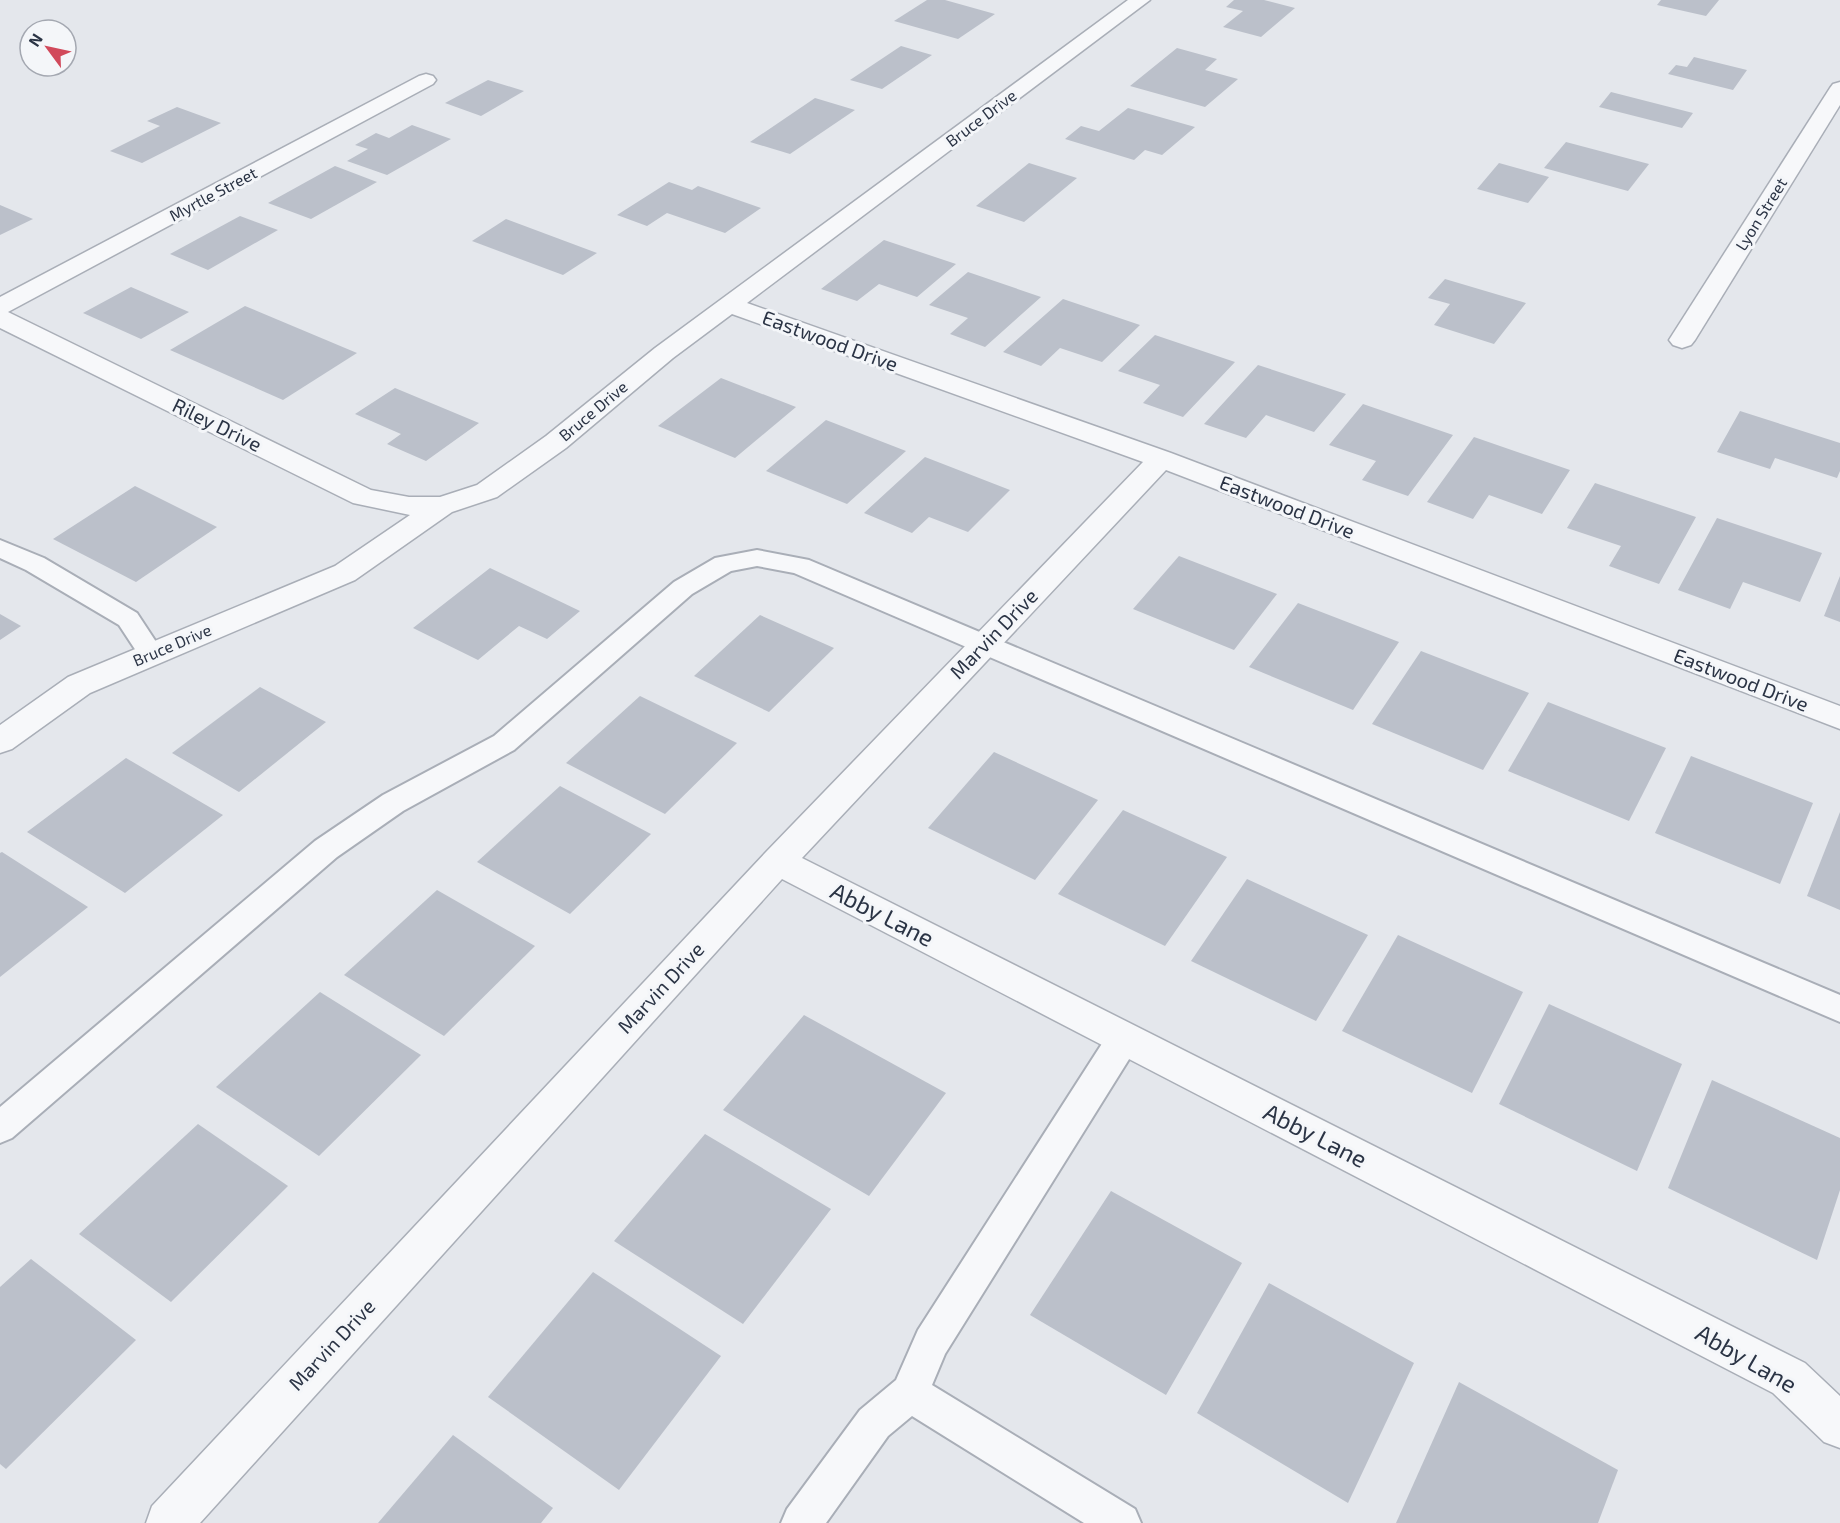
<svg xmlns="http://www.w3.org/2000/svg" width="1840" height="1523" viewBox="0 0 1840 1523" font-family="'Exo 2',sans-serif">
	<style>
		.building { fill: #bbc0ca }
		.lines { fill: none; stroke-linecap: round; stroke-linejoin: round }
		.service-casing { stroke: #a9aeb7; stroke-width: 4 }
		.minor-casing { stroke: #a9aeb7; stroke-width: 3 }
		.service { fill: #f7f8fa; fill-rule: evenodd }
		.minor { fill: #f7f8fa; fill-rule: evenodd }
		.labels { text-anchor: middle; stroke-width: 6; stroke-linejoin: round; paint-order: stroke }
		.far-street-label { font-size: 16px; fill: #2b3445; stroke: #f4f6f9 }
		.street-label { font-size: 20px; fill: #2b3445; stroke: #f4f6f9 }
		.near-street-label { font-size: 24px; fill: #2b3445; stroke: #f4f6f9 }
	</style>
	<rect width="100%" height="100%" fill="#e4e7ec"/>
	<!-- building -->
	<g class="building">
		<polygon points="927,0 945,0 995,14 958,39 894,21"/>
		<polygon points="1234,0 1264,0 1295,8 1261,37 1223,27 1243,11 1226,7"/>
		<polygon points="1661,0 1719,0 1706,16 1657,5"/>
		<polygon points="901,46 932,55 882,89 850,80"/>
		<polygon points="1177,48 1217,59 1205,70 1238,79 1205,107 1130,86"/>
		<polygon points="1694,57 1747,70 1733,90 1668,74 1676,65 1687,67"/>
		<polygon points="488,80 524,91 481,116 445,103"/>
		<polygon points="1611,92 1693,113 1682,128 1599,107"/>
		<polygon points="815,98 855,110 790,154 750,142"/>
		<polygon points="177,107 221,123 142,163 110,151 160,126 147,121"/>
		<polygon points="1128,108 1195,127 1162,155 1145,150 1134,160 1065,139 1081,126 1099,131"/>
		<polygon points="412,125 451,139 387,175 347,161 368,149 355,145 376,133 389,138"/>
		<polygon points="1566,142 1649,164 1628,191 1544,168"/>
		<polygon points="1029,163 1077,178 1024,222 976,206"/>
		<polygon points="1499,163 1549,177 1528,203 1477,189"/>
		<polygon points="335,166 377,182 311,219 268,203"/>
		<polygon points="669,182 692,190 698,186 761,208 725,233 667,213 647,226 617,215"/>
		<polygon points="0,205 33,219 0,235"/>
		<polygon points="240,216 278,230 208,270 170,254"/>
		<polygon points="506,219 597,253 563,275 472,241"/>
		<polygon points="884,240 956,264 917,297 879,284 857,301 821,289"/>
		<polygon points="968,272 1041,297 985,347 950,334 968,318 929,305"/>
		<polygon points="1445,279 1526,303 1494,344 1434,325 1450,304 1428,298"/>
		<polygon points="131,287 189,312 141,339 83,313"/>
		<polygon points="1063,299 1140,325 1102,362 1060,348 1041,366 1003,352"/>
		<polygon points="245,306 357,353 283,400 170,350"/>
		<polygon points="1155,335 1235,362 1183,417 1143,403 1160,385 1118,371"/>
		<polygon points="1258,365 1346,394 1314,432 1266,415 1246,438 1204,424"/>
		<polygon points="721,378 796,407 735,458 658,426"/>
		<polygon points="395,388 479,423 426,461 387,444 401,434 355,414"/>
		<polygon points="1363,404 1453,435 1408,496 1362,480 1376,461 1329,445"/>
		<polygon points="1740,411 1840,443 1840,471 1837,478 1775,458 1770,469 1717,452"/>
		<polygon points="826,420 906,451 847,504 766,471"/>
		<polygon points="1474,437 1570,470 1542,514 1489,495 1473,519 1427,502"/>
		<polygon points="925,457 1010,490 968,532 929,517 912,533 864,513"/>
		<polygon points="1595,483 1696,517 1659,584 1609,566 1621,546 1567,528"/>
		<polygon points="135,486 217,527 136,582 53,539"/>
		<polygon points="1717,518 1822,553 1800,602 1743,582 1730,609 1678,590"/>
		<polygon points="1179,556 1277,594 1234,650 1133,609"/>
		<polygon points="490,568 580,611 547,639 519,626 478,660 413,628"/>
		<polygon points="1840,576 1840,622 1824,616"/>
		<polygon points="1298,603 1399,642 1353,710 1249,667"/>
		<polygon points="0,614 21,626 0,640"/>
		<polygon points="760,615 834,648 769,712 694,676"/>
		<polygon points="1421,651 1529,693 1483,770 1372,724"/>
		<polygon points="260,687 326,722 239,792 172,753"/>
		<polygon points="640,696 737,743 665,814 566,763"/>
		<polygon points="1548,702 1666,748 1629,821 1508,771"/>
		<polygon points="994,752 1098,800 1035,880 928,828"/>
		<polygon points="1691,756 1813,803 1780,884 1655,833"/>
		<polygon points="126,758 223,815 125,893 27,832"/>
		<polygon points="560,786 651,834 570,914 477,862"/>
		<polygon points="1123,810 1227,857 1165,946 1058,894"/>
		<polygon points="1840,812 1840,910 1807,896"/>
		<polygon points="2,852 88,907 0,977 0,853"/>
		<polygon points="1247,879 1368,935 1316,1021 1191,961"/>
		<polygon points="437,890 535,946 444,1036 344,975"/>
		<polygon points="1398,935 1523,992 1472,1093 1342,1031"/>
		<polygon points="320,992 421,1055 319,1156 216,1087"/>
		<polygon points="1549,1004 1682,1064 1637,1171 1499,1104"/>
		<polygon points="804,1015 946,1093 869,1196 723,1110"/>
		<polygon points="1712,1080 1840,1138 1840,1190 1817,1260 1668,1188"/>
		<polygon points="198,1124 288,1186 171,1302 79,1234"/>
		<polygon points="705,1134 831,1209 743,1324 614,1241"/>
		<polygon points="1111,1191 1242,1263 1166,1395 1030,1315"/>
		<polygon points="31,1259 136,1340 6,1469 0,1464 0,1287"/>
		<polygon points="593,1272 721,1356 619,1490 488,1397"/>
		<polygon points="1269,1283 1414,1363 1348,1503 1197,1413"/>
		<polygon points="1459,1382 1618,1470 1598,1523 1396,1523"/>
		<polygon points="453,1435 553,1508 541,1523 378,1523"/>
	</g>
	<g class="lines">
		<defs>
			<g id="service">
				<polygon points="0,540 44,558 137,613 164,654 160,660 151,663 142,660 119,625 26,570 0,558"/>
				<polygon points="757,550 809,560 1840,995 1840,1022 794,573 757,566 731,571 692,594 514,750 403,811 337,857 12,1138 0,1143 0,1107 315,841 383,795 494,736 674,582 715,558"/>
				<polygon points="1124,1024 1136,1028 1140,1038 1136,1048 945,1354 932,1385 1135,1509 1141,1523 1084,1523 912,1416 888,1436 826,1523 781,1523 787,1509 860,1410 896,1380 918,1330 1112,1028"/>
			</g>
			<g id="minor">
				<polygon points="1128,0 1150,0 747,303 1171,453 1840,706 1840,729 1166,470 802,858 1805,1363 1840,1396 1840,1448 1824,1442 1773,1393 782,879 200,1523 146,1523 152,1506 766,852 1143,462 732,314 673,358 566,448 497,497 452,512 355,580 90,693 12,749 0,753 0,725 68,677 335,566 410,515 353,503 0,328 0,297 419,76 426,74 433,76 436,80 433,84 8,312 371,490 409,497 440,497 477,485 546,436 655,348"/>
				<polygon points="1840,82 1840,105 1695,340 1691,345 1682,348 1673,345 1669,340 1830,88 1833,84"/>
			</g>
		</defs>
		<!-- service casing -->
		<use href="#service" class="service-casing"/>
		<!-- minor casing -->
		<use href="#minor" class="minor-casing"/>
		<!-- service -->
		<use href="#service" class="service"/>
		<!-- minor -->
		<use href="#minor" class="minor"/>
	</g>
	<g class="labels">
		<!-- far-street labels -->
		<g class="far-street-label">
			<text transform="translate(981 118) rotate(-37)" y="6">Bruce Drive</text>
			<text transform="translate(213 194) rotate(-28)" y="6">Myrtle Street</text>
			<text transform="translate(1761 214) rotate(-58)" y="6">Lyon Street</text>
			<text transform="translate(593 411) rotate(-40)" y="6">Bruce Drive</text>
			<text transform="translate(172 645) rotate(-23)" y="6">Bruce Drive</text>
		</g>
		<!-- street labels -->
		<g class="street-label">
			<text transform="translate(830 341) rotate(20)" y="7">Eastwood Drive</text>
			<text transform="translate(217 425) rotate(26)" y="7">Riley Drive</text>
			<text transform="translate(1287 507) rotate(21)" y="7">Eastwood Drive</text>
			<text transform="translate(994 634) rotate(-46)" y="7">Marvin Drive</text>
			<text transform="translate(1741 680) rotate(21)" y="7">Eastwood Drive</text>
			<text transform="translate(661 988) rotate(-47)" y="7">Marvin Drive</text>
			<text transform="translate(332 1345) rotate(-47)" y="7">Marvin Drive</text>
		</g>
		<!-- near-street labels -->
		<g class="near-street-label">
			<text transform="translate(882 915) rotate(27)" y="8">Abby Lane</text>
			<text transform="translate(1315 1136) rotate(27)" y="8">Abby Lane</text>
			<text transform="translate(1746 1359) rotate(30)" y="8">Abby Lane</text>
		</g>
	</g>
	<!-- north arrow -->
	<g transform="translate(48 48) rotate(303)"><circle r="28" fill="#f4f6f9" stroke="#a4a8b1" stroke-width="1.5"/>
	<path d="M0-4.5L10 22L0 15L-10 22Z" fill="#d1495b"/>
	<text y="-9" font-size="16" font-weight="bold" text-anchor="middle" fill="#2b3445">N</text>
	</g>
</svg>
